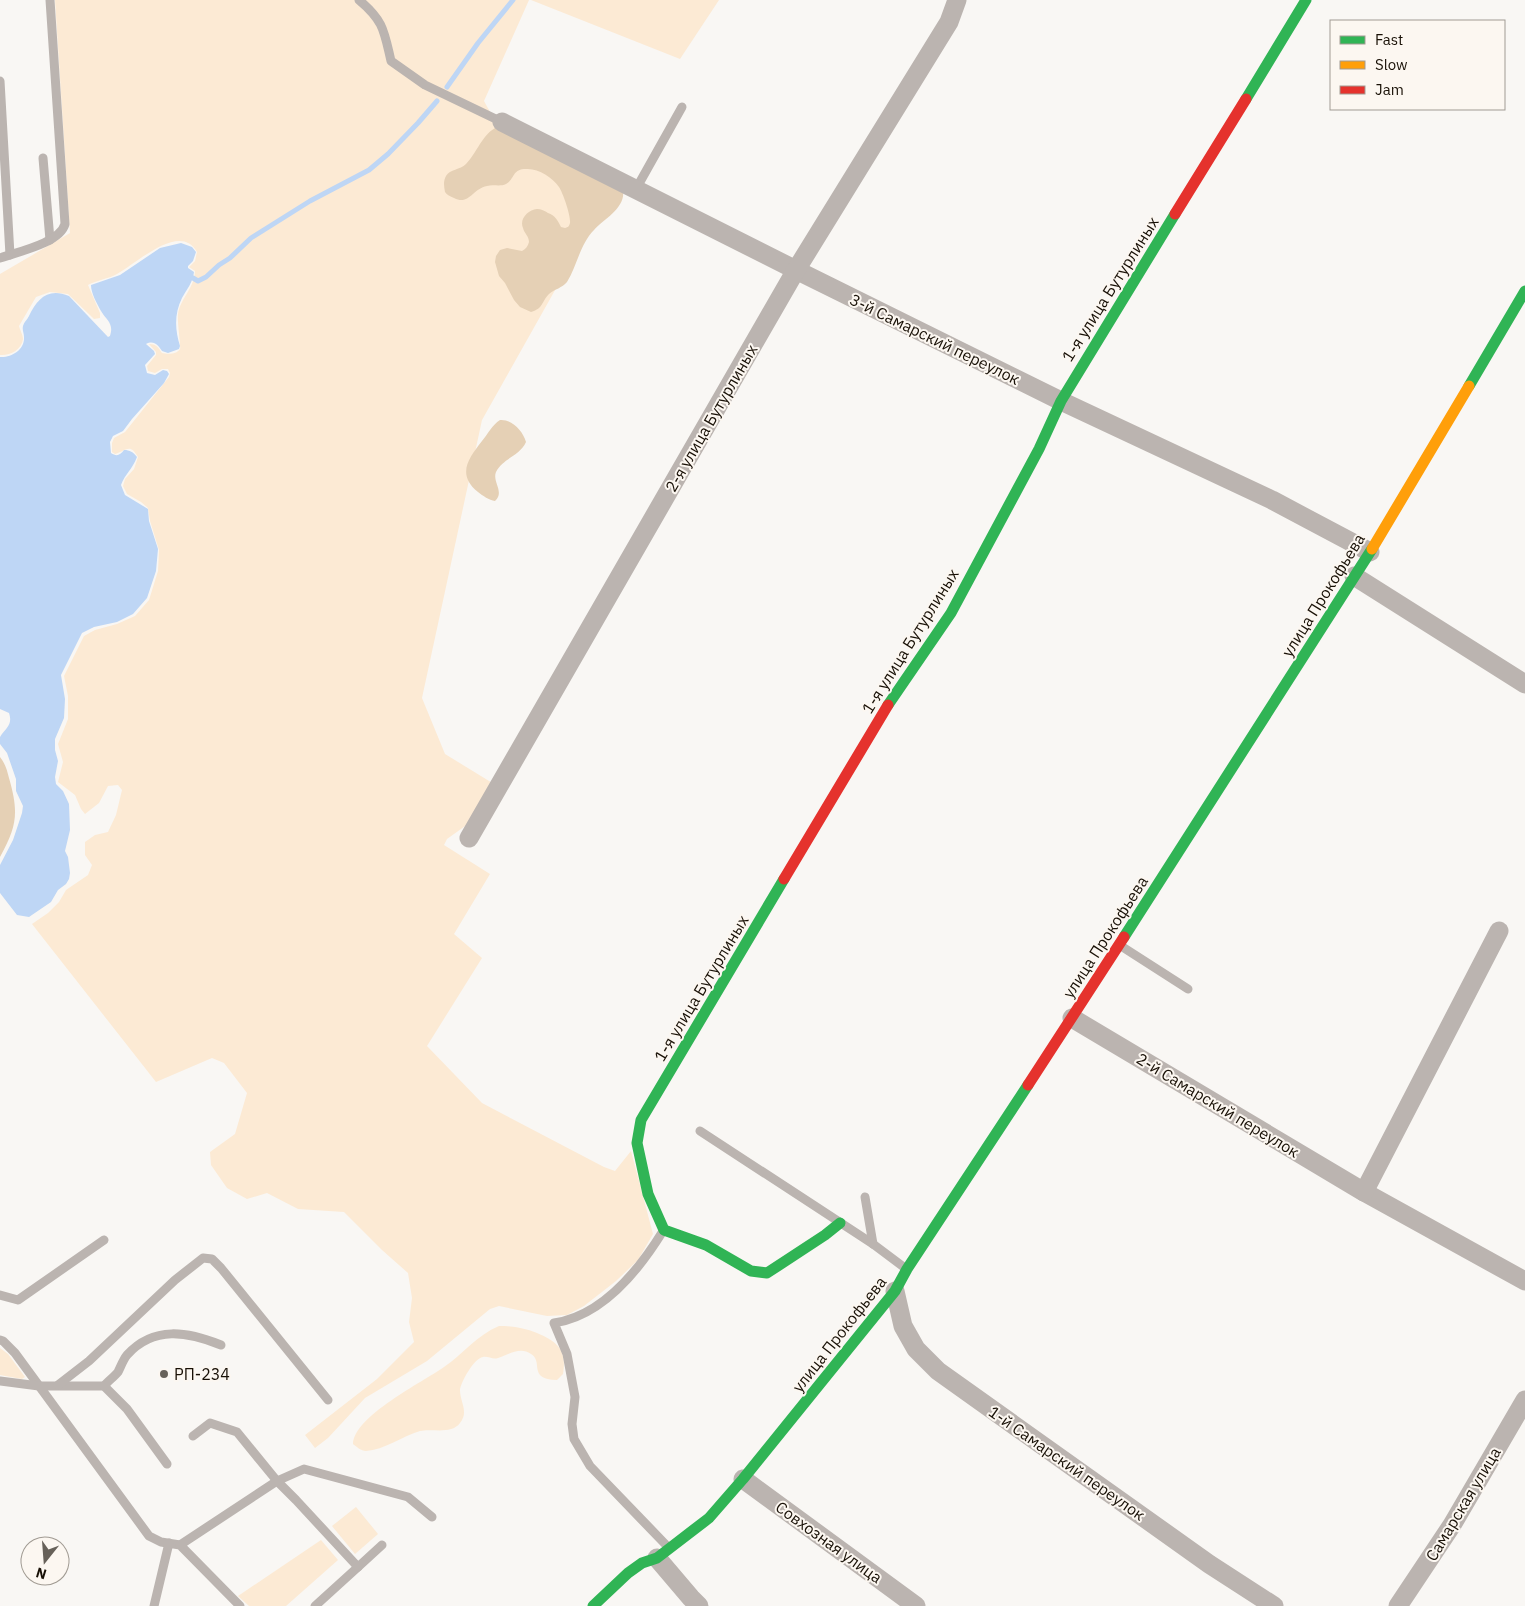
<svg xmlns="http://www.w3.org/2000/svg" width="1525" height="1606" viewBox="0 0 1525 1606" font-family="'IBM Plex Sans',sans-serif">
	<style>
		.green { fill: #fcead4 }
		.forest { fill: #e5d0b5 }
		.water { fill: #bed6f5 }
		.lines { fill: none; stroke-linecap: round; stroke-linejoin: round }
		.stream { stroke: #bed6f5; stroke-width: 5 }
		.lane { stroke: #bbb4b0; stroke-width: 9 }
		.street { stroke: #bbb4b0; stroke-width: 19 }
		.fast { stroke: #30b455; stroke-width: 11 }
		.slow { stroke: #ff9f0a; stroke-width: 11 }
		.jam { stroke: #e5322d; stroke-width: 11 }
		.poi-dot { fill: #676159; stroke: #fcf7f1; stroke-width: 2 }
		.labels { text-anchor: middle; stroke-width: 4; stroke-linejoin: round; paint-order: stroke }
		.street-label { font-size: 16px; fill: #181006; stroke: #fcf7f1 }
		.poi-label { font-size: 16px; fill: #181006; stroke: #fcf7f1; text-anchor: start }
	</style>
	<rect width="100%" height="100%" fill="#f9f7f4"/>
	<!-- green -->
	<g class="green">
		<path d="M55,0H529L484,101L501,132L608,196L482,420L422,698L445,754L494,784L475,819L447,839L444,845L490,874L454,934L482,958L427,1046L482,1103L604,1167L615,1171L631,1151L653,1234L638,1260L616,1281L584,1306L567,1315L547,1316L499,1306L490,1309L427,1361L365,1398L328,1438L315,1448L305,1435L377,1379L414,1342L409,1322L412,1298L408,1273L382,1250L344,1212L298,1209L267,1193L247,1199L227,1188L211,1165L210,1152L235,1134L247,1093L224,1063L212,1058L156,1082L32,924L48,913L59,902L66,890L88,875L92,865L85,855V842L95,835L108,832L116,815L122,790L118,785L108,786L99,803L85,814L81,809L75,795L58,782L63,762L58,744L68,719V696L64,676L84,636L95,630L117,624L135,616L149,600L158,571L159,550L150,521L148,508L141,502L127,494L123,486L125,479L134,469L138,457C130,443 127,450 115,454L112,452V443L114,438L125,432L169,377L170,373L168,369H162L155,373L148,371L147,366L156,355V352L149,344C156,344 158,347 162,353C167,354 176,355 180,349C181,347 177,321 178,314C180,299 195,287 195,271L189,267L195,261L197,252C180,221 136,264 117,274C108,279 97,280 88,285L100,313V318L94,319L68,294L50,292L36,297L19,326C20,330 23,335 23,339C22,350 9,356 0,355V274L70,233Z"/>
		<polygon points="531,0 719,0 680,59"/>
		<path d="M499,1326C513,1326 524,1328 537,1333C558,1342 567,1350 563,1374L557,1380C527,1379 544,1362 531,1354C520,1346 508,1355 498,1358C493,1360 488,1356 483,1357C474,1358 461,1382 460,1390C460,1402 469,1412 460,1423C451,1435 432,1428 420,1431C403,1436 384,1450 366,1451C361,1451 357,1447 353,1444C354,1416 423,1382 444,1367C463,1354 477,1335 499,1326Z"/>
		<polygon points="0,1348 8,1354 25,1377 22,1379 0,1375"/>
		<polygon points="356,1507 378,1534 355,1554 332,1526"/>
		<polygon points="321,1540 338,1560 286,1606 249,1606 238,1596"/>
	</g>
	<!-- forest -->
	<g class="forest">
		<path d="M497,127L623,190C626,208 604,219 594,230C580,244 577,266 567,282C562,288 555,289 549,294C541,302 544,308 531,312L520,307L514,300L505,283L499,276L495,262L496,256L500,250L507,248L522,251C526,249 528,246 529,242C529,236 524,233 523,228C519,219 528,210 537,209C541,209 545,211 548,213C555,215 558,221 561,227L565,228C568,227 569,227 570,223C571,216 563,193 559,187C552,177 538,168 526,169C512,169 515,179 506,184C500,187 493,184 487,186C472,189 469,206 454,198C450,196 447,195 445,192C444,187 443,181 446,176C450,169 460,170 466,164C477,153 482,134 497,127Z"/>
		<path d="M500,420C512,419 523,431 526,442C520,456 503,458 496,472C492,482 505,492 495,501C489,500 483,496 478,492C456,474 469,458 482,441C488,434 492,425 500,420Z"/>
		<path d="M0,757C5,763 7,770 9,778C19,813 17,826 0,857Z"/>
	</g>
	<!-- water -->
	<path class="water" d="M181,243L192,247L196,252L193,261L188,266V268L194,272C193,282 187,289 182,298C174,314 175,330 180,346L179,349L168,353L162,351C158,345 154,340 146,344L154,351L155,354L145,365L147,373L155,375L163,370L167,371L169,374L164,383L132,419L123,431L113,436L110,442L111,453C117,457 120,455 124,450C130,450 133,452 137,457C132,470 125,474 121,485L125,495L148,509L149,521L158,549L156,571L147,598L133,614L117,622L94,627L82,633L61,675L65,699L64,718L55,739V750L58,761L55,777L56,784L63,791L69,804L70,830L65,851L68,857L70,873L69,879L66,884L58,890L51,902L29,917L17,915L0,893V865L13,840L22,813L23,806L16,791V779L7,753L0,744V737C6,728 13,725 9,713L0,709V357C11,358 25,350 24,337C24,333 22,330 23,326C24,322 27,320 29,316C37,299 48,287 69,296L108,337L110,336C114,323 107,321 101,311C97,304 91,293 91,285L120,275L160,248Z"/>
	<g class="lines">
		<!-- stream -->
		<g class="stream">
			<polyline points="447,87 478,43 513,0"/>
			<polyline points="193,278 198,281 206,277 219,265 230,258 251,238 310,201 369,170 388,154 418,123 437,101"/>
		</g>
		<!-- lane -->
		<g class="lane">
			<path d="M359,0C384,21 384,31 391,61L425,85L502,122"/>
			<polyline points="0,81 10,255"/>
			<polyline points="43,158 50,240"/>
			<polyline points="636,189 682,107"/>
			<path d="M0,258C17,252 60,243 65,224L50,0"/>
			<polyline points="1121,946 1188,989"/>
			<polyline points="700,1131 873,1244 905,1268"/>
			<polyline points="865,1197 873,1244"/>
			<path d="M663,1231C639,1270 602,1316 554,1323L567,1354L575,1397L572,1424L574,1439L590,1466L668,1547"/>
			<polyline points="0,1295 18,1300 104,1240"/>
			<polyline points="0,1340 3,1341 15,1353 149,1536 161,1542 180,1545 240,1606"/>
			<polyline points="0,1381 39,1386 104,1386 127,1409 167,1464"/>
			<polyline points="58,1385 89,1361 175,1280 203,1258 212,1259 221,1268 328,1400"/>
			<path d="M104,1386C108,1381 114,1377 118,1372C121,1366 123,1360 127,1355C154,1325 188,1332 221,1345"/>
			<polyline points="193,1436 210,1423 237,1432 277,1481 296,1500 358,1567 315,1606"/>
			<polyline points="180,1545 277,1481 304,1469 408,1497 432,1517"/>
			<polyline points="358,1567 382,1545"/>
			<polyline points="154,1606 169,1543"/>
		</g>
		<!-- street -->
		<g class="street">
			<polyline points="502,122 796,270 1061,401 1272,500 1370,552"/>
			<polyline points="1354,576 1525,684"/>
			<polyline points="469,838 796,270 949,22 957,0"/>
			<polyline points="1072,1018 1364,1192 1525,1281"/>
			<polyline points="1364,1192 1499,931"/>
			<polyline points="895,1291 903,1326 916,1349 938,1371 1209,1564 1274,1606"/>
			<polyline points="743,1479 916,1606"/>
			<polyline points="657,1558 691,1598 699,1606"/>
			<polyline points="1398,1606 1452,1525 1525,1400"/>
		</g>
		<!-- fast -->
		<g class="fast">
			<polyline points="1246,99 1306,0"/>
			<polyline points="1469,386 1525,291"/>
			<polyline points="888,705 951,613 1039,449 1061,401 1175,214"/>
			<polyline points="784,879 641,1120 637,1143 648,1194 664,1230 706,1245 751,1271 767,1273 825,1235 840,1223"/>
			<polyline points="1124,937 1372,549"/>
			<polyline points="593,1606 628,1573 642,1563 657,1558 709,1518 743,1479 895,1291 907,1269 1028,1085"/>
		</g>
		<!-- slow -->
		<polyline class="slow" points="1372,549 1469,386"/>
		<!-- jam -->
		<g class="jam">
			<polyline points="1175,214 1246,99"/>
			<polyline points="784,879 888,705"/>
			<polyline points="1028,1085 1124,937"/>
		</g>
	</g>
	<!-- markers -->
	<circle class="poi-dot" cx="164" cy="1374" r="5"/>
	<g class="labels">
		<!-- street labels -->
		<g class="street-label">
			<text transform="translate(1110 289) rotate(-58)" y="6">1-я улица Бутурлиных</text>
			<text transform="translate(935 339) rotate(26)" y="6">3-й Самарский переулок</text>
			<text transform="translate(711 418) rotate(-60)" y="6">2-я улица Бутурлиных</text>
			<text transform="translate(1323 595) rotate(-58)" y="6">улица Прокофьева</text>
			<text transform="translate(910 641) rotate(-58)" y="6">1-я улица Бутурлиных</text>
			<text transform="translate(1105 937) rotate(-57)" y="6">улица Прокофьева</text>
			<text transform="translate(701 988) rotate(-59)" y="6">1-я улица Бутурлиных</text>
			<text transform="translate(1218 1105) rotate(31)" y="6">2-й Самарский переулок</text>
			<text transform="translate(839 1334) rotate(-52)" y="6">улица Прокофьева</text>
			<text transform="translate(1067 1463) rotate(35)" y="6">1-й Самарский переулок</text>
			<text transform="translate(1463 1504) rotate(-59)" y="6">Самарская улица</text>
			<text transform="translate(829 1542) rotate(36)" y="6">Совхозная улица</text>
		</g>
		<!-- poi labels -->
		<g class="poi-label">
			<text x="174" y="1380">РП-234</text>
		</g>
	</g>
	<!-- legend -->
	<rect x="1330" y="20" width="175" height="90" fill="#fcf7f1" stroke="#a19b93"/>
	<rect x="1340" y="36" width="25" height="8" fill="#30b455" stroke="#a19b93"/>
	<text x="1375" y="45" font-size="15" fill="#181006">Fast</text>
	<rect x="1340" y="61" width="25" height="8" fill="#ff9f0a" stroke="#a19b93"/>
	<text x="1375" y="70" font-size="15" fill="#181006">Slow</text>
	<rect x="1340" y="86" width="25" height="8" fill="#e5322d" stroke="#a19b93"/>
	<text x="1375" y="95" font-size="15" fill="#181006">Jam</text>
	<!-- north arrow -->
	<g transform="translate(45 1561) rotate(197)"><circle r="24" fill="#fcf7f1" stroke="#a19b93"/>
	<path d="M0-4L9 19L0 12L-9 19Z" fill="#676159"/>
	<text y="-8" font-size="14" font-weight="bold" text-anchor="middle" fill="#181006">N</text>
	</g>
</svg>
